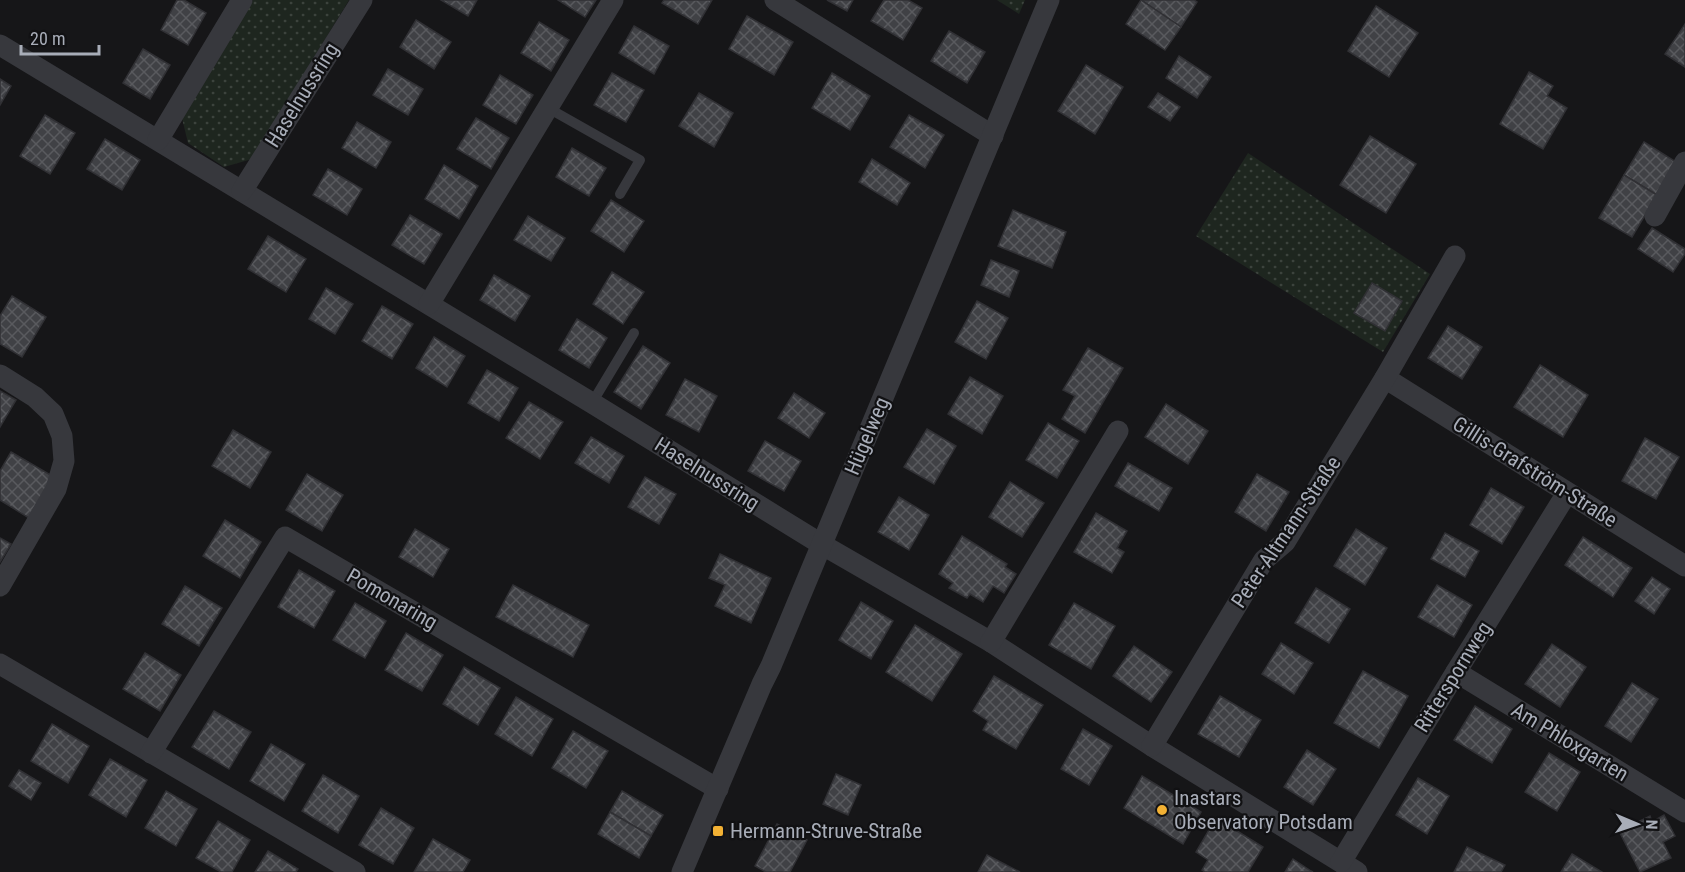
<svg xmlns="http://www.w3.org/2000/svg" width="1685" height="872" viewBox="0 0 1685 872" font-family="'Roboto Condensed',sans-serif">
	<style>
		.park { fill: url(#park-dots) }
		.building { fill: url(#building-cross-hatch); stroke: #303034; stroke-width: 1.5 }
		.lines { fill: none; stroke-linecap: round; stroke-linejoin: round }
		.service { stroke: #37383d; stroke-width: 10 }
		.minor { stroke: #37383d; stroke-width: 21 }
		.poi-dot { fill: #f2b134; stroke: #111113; stroke-width: 2 }
		.labels { text-anchor: middle; stroke-width: 4.5; stroke-linejoin: round; paint-order: stroke }
		.street-label { font-size: 21px; fill: #a8adb8; stroke: #111113 }
		.poi-label { font-size: 21px; fill: #a8adb8; stroke: #111113; text-anchor: start }
	</style>
	<defs>
		<pattern id="park-dots" width="8" height="8" patternUnits="userSpaceOnUse" patternTransform="scale(1.5)"><rect width="8" height="8" fill="#1e261f"/><path d="M2 2h.1M6 6h.1" fill="none" stroke="#3c433d" stroke-width="1.8" stroke-linecap="round"/></pattern>
		<pattern id="building-cross-hatch" width="8" height="8" patternUnits="userSpaceOnUse" patternTransform="scale(1.5)"><rect width="8" height="8" fill="#404145"/><path d="M0 0l8 8M0 8l8-8" fill="none" stroke="#595a5e"/></pattern>
	</defs>
	<rect width="100%" height="100%" fill="#161618"/>
	<!-- park -->
	<g class="park">
		<polygon points="253,0 349,0 252,159 224,167 188,143 182,118"/>
		<polygon points="997,0 1025,0 1019,14"/>
		<polygon points="1248,153 1430,274 1383,352 1196,236"/>
	</g>
	<!-- building -->
	<g class="building">
		<polygon points="177,0 184,0 206,13 188,45 161,30"/>
		<polygon points="441,0 477,0 468,16"/>
		<polygon points="558,0 596,0 585,17"/>
		<polygon points="664,0 712,0 698,24 662,3"/>
		<polygon points="827,0 853,0 847,11"/>
		<polygon points="884,0 908,0 922,8 903,40 871,21"/>
		<polygon points="1141,0 1194,0 1197,2 1181,27"/>
		<polygon points="1141,0 1181,27 1165,50 1126,24"/>
		<polygon points="1376,6 1418,33 1389,77 1348,51"/>
		<polygon points="747,16 793,42 774,75 729,49"/>
		<polygon points="416,20 451,42 434,69 400,47"/>
		<polygon points="539,22 569,40 551,71 521,53"/>
		<polygon points="1685,24 1685,67 1665,54"/>
		<polygon points="634,26 669,46 654,74 619,53"/>
		<polygon points="949,31 985,52 967,83 931,61"/>
		<polygon points="143,49 170,65 150,99 123,83"/>
		<polygon points="1179,56 1211,77 1197,98 1166,78"/>
		<polygon points="1086,65 1123,87 1095,134 1058,111"/>
		<polygon points="388,69 423,89 408,115 373,95"/>
		<polygon points="1529,72 1553,86 1547,96 1567,108 1543,149 1500,124"/>
		<polygon points="612,73 644,90 626,122 594,105"/>
		<polygon points="832,73 870,96 850,130 812,108"/>
		<polygon points="500,75 533,95 516,124 483,105"/>
		<polygon points="0,79 11,86 0,105"/>
		<polygon points="699,93 733,113 714,147 679,126"/>
		<polygon points="1158,93 1180,107 1170,121 1148,107"/>
		<polygon points="45,115 75,133 50,174 20,156"/>
		<polygon points="909,115 944,135 925,168 890,147"/>
		<polygon points="476,118 509,138 491,169 457,149"/>
		<polygon points="357,122 391,142 376,168 342,148"/>
		<polygon points="1370,136 1416,164 1386,213 1340,185"/>
		<polygon points="105,139 140,160 122,190 87,169"/>
		<polygon points="1644,142 1676,162 1657,195 1624,175"/>
		<polygon points="572,148 606,168 589,196 556,177"/>
		<polygon points="872,159 910,183 897,205 859,182"/>
		<polygon points="444,165 478,186 459,219 425,199"/>
		<polygon points="328,169 362,189 347,215 313,195"/>
		<polygon points="1624,175 1657,195 1632,237 1599,218"/>
		<polygon points="611,200 644,221 624,252 591,231"/>
		<polygon points="1013,210 1066,232 1052,268 998,246"/>
		<polygon points="410,215 442,234 424,264 392,245"/>
		<polygon points="528,216 565,238 551,261 514,240"/>
		<polygon points="1652,228 1685,249 1685,254 1673,272 1638,249"/>
		<polygon points="268,236 306,259 286,292 248,269"/>
		<polygon points="991,260 1019,271 1009,297 981,285"/>
		<polygon points="612,272 644,292 623,324 593,304"/>
		<polygon points="494,275 530,296 515,321 480,300"/>
		<polygon points="1372,283 1402,301 1385,331 1354,313"/>
		<polygon points="326,288 353,304 335,334 309,319"/>
		<polygon points="12,296 46,317 22,357 0,344 0,316"/>
		<polygon points="977,301 1008,318 986,359 955,342"/>
		<polygon points="382,306 413,324 392,359 362,341"/>
		<polygon points="577,319 607,338 589,368 559,350"/>
		<polygon points="1448,326 1482,347 1462,379 1428,358"/>
		<polygon points="434,337 465,356 447,387 416,368"/>
		<polygon points="643,346 670,363 641,409 614,392"/>
		<polygon points="1088,348 1123,368 1085,433 1062,419 1075,396 1063,390"/>
		<polygon points="1540,365 1588,395 1563,437 1514,407"/>
		<polygon points="487,370 518,388 499,421 468,403"/>
		<polygon points="970,377 1003,396 982,434 948,414"/>
		<polygon points="685,379 717,396 699,432 666,415"/>
		<polygon points="0,391 16,400 0,427"/>
		<polygon points="794,393 825,413 809,438 778,418"/>
		<polygon points="529,402 563,422 540,459 506,438"/>
		<polygon points="1166,404 1208,431 1188,464 1145,437"/>
		<polygon points="1048,423 1079,441 1057,478 1026,460"/>
		<polygon points="927,429 956,446 934,484 904,467"/>
		<polygon points="233,430 271,452 250,488 212,466"/>
		<polygon points="591,437 624,456 609,483 575,463"/>
		<polygon points="1645,438 1679,457 1656,499 1622,481"/>
		<polygon points="765,441 801,461 784,491 748,471"/>
		<polygon points="11,452 54,477 29,518 0,500 0,471"/>
		<polygon points="1128,463 1172,488 1159,511 1115,486"/>
		<polygon points="307,474 343,495 322,531 286,510"/>
		<polygon points="1257,474 1289,492 1266,531 1235,512"/>
		<polygon points="645,477 676,494 659,524 628,507"/>
		<polygon points="1010,482 1044,503 1022,537 989,517"/>
		<polygon points="1491,488 1524,507 1502,544 1470,525"/>
		<polygon points="899,497 929,515 909,550 878,532"/>
		<polygon points="1096,513 1127,531 1117,548 1124,552 1112,573 1074,552"/>
		<polygon points="225,520 261,542 240,578 203,556"/>
		<polygon points="415,529 449,549 433,577 399,557"/>
		<polygon points="1356,529 1387,548 1365,585 1334,566"/>
		<polygon points="1445,533 1479,551 1465,577 1431,559"/>
		<polygon points="962,536 1007,564 1005,567 1016,574 1004,593 993,586 983,602 970,594 967,598 949,588 953,583 939,574"/>
		<polygon points="1583,537 1632,568 1613,597 1565,565"/>
		<polygon points="0,538 11,544 0,562"/>
		<polygon points="720,554 771,578 751,623 715,606 725,585 709,578"/>
		<polygon points="299,570 335,591 314,628 278,607"/>
		<polygon points="1652,577 1670,589 1654,614 1635,601"/>
		<polygon points="513,585 589,625 573,657 496,617"/>
		<polygon points="1437,585 1472,605 1454,637 1418,617"/>
		<polygon points="185,586 222,608 199,646 162,624"/>
		<polygon points="1316,588 1350,609 1329,643 1295,623"/>
		<polygon points="861,602 893,621 871,659 839,640"/>
		<polygon points="355,603 386,621 365,658 333,640"/>
		<polygon points="1074,603 1115,626 1091,669 1049,645"/>
		<polygon points="915,625 962,654 932,701 886,672"/>
		<polygon points="406,633 443,655 422,691 385,670"/>
		<polygon points="1281,643 1313,663 1294,694 1262,674"/>
		<polygon points="1552,644 1586,667 1560,707 1525,684"/>
		<polygon points="1134,646 1172,672 1151,702 1113,676"/>
		<polygon points="145,653 181,675 160,711 123,689"/>
		<polygon points="464,667 500,688 478,725 443,704"/>
		<polygon points="1363,671 1408,696 1379,748 1334,723"/>
		<polygon points="994,676 1043,705 1016,749 983,730 988,721 973,711"/>
		<polygon points="1632,683 1658,699 1631,742 1605,726"/>
		<polygon points="1220,696 1261,720 1239,757 1198,734"/>
		<polygon points="516,697 553,719 532,756 495,734"/>
		<polygon points="1475,706 1512,729 1492,763 1454,740"/>
		<polygon points="214,711 251,732 229,769 192,747"/>
		<polygon points="52,724 89,746 68,783 31,761"/>
		<polygon points="1083,729 1112,746 1089,785 1061,769"/>
		<polygon points="573,731 608,751 586,788 552,768"/>
		<polygon points="271,744 305,764 284,801 250,781"/>
		<polygon points="1307,750 1336,769 1313,805 1284,787"/>
		<polygon points="1549,753 1580,772 1557,811 1525,792"/>
		<polygon points="110,759 147,780 126,817 89,795"/>
		<polygon points="19,770 41,783 31,800 9,786"/>
		<polygon points="836,774 861,785 848,815 823,804"/>
		<polygon points="323,775 359,796 338,833 302,811"/>
		<polygon points="1142,776 1201,812 1183,844 1124,808"/>
		<polygon points="1418,778 1449,796 1427,834 1396,815"/>
		<polygon points="166,791 197,809 176,846 145,828"/>
		<polygon points="622,791 663,815 651,836 610,812"/>
		<polygon points="381,808 414,828 393,864 359,845"/>
		<polygon points="610,812 651,836 639,858 598,834"/>
		<polygon points="1664,815 1675,836 1663,842 1671,858 1640,872 1619,831 1650,816 1652,822"/>
		<polygon points="1216,818 1263,847 1248,872 1205,872 1202,870 1208,860 1196,852"/>
		<polygon points="218,821 250,840 232,872 221,872 196,858"/>
		<polygon points="777,824 807,840 790,872 766,872 755,866"/>
		<polygon points="433,839 470,860 463,872 414,872"/>
		<polygon points="1467,847 1505,865 1501,872 1454,872"/>
		<polygon points="268,851 298,869 296,872 255,872"/>
		<polygon points="1572,854 1602,872 1561,872"/>
		<polygon points="987,855 1020,872 978,872"/>
		<polygon points="1293,859 1311,871 1313,872 1285,872"/>
	</g>
	<g class="lines">
		<!-- service -->
		<g class="service">
			<polyline points="548,108 640,160 620,194"/>
			<polyline points="592,403 634,333"/>
		</g>
		<!-- minor -->
		<g class="minor">
			<polyline points="775,0 993,136"/>
			<polyline points="0,45 592,403 821,544 991,642 1152,746 1357,872"/>
			<polyline points="158,140 242,0"/>
			<polyline points="242,191 362,0"/>
			<polyline points="1655,216 1685,162"/>
			<polyline points="429,304 613,0"/>
			<polyline points="0,375 35,397 53,414 62,436 64,461 56,489 0,586"/>
			<polyline points="1385,378 1685,566"/>
			<polyline points="991,642 1118,431"/>
			<polyline points="0,664 355,872"/>
			<polyline points="1456,672 1685,812"/>
			<polyline points="1152,746 1264,560 1285,542 1385,378 1455,256"/>
			<polyline points="151,753 285,537 718,789"/>
			<polyline points="1341,862 1456,672 1567,493"/>
			<polyline points="682,872 762,684 771,666 1049,0"/>
		</g>
	</g>
	<!-- markers -->
	<g class="poi-dot">
		<circle cx="1162" cy="810" r="6"/>
		<rect x="712" y="825" width="12" height="12" rx="3"/>
	</g>
	<g class="labels">
		<!-- street labels -->
		<g class="street-label">
			<text transform="translate(302 95) rotate(-58)" y="7">Haselnussring</text>
			<text transform="translate(867 436) rotate(-67)" y="7">Hügelweg</text>
			<text transform="translate(1535 472) rotate(32)" y="7">Gillis-Grafström-Straße</text>
			<text transform="translate(707 474) rotate(32)" y="7">Haselnussring</text>
			<text transform="translate(1286 532) rotate(-56)" y="7">Peter-Altmann-Straße</text>
			<text transform="translate(392 599) rotate(30)" y="7">Pomonaring</text>
			<text transform="translate(1453 677) rotate(-58)" y="7">Ritterspornweg</text>
			<text transform="translate(1570 742) rotate(31)" y="7">Am Phloxgarten</text>
		</g>
		<!-- poi labels -->
		<g class="poi-label">
			<text x="1174" y="805">Inastars<tspan x="1174" dy="24">Observatory Potsdam</tspan></text>
			<text x="730" y="838">Hermann-Struve-Straße</text>
		</g>
	</g>
	<!-- north arrow -->
	<g transform="translate(1637 824) rotate(92)" stroke="#111113" stroke-width="4.5" paint-order="stroke">
	<path d="M0-4.5L10 22L0 15L-10 22Z" fill="#a8adb8"/>
	<text y="-9" font-size="16" font-weight="bold" text-anchor="middle" fill="#a8adb8">N</text>
	</g>
	<!-- scale -->
	<path d="M21 45v9h78v-9" fill="none" stroke="#a8adb8" stroke-width="3"/>
	<text x="30" y="45" font-size="18" fill="#a8adb8" stroke="#111113" stroke-width="4.5" paint-order="stroke">20 m</text>
</svg>
